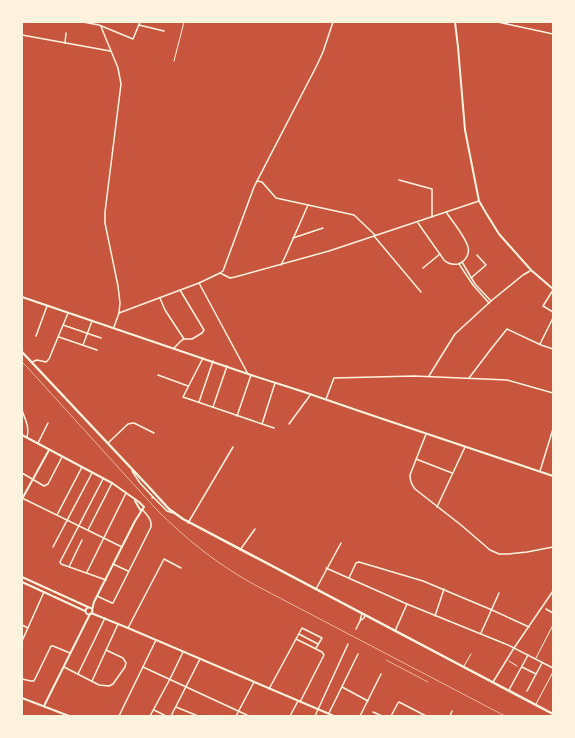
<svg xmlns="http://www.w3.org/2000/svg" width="575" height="738" viewBox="0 0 575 738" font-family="Rubik,sans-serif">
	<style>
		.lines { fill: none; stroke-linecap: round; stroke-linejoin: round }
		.service { stroke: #fff3e0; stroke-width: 1 }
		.pedestrian { stroke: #fff3e0; stroke-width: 1 }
		.minor { stroke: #fff3e0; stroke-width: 1.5 }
		.tertiary { stroke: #fff3e0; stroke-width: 2 }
		.primary { stroke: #fff3e0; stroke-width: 2.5 }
		.rail { stroke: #e9b49f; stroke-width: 1 }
	</style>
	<rect width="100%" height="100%" fill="#c8553d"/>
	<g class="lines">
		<!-- service -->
		<g class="service">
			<polyline points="174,61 184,22"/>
			<polyline points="536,658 553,625"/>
			<polyline points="464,666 471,654"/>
			<polyline points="536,704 553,672"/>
		</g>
		<!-- pedestrian -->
		<polyline class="pedestrian" points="509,661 517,666"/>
		<!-- minor -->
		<g class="minor">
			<polyline points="83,22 99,25 133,39 140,22"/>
			<polyline points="498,22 553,34"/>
			<polyline points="139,25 164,31"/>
			<polyline points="101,26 102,29 118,68 121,84 105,212 105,223 118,286 120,303 119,313 114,327"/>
			<polyline points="22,35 110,51"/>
			<polyline points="65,43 66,33"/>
			<polyline points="399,180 432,189 432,217"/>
			<polyline points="257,181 262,182 276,198 354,215 375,235"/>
			<path d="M418,223L444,260C448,264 452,265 458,264C465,262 470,254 468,247C465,236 453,222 446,212"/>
			<polyline points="374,236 421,292"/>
			<polyline points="293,238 323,228"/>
			<polyline points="462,262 475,284 491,301"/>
			<polyline points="459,264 473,285 489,303"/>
			<polyline points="281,265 285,257 308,205"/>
			<polyline points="423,268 440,254"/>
			<polyline points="220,273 230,278 235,277 329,251 479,201"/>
			<polyline points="471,278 486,265 477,255"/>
			<polyline points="199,283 248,374"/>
			<polyline points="553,290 543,306 553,312"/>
			<polyline points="160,298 165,310 184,339"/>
			<polyline points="119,313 199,283 220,273 223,271 254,187 317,65 323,52 333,22"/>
			<polyline points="63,325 101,338"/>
			<polyline points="36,336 47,306"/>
			<polyline points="59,337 97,350"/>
			<polyline points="540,344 553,318"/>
			<polyline points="83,345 92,321"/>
			<polyline points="174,348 182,340 184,339 192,339 202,333 204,330 180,290"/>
			<polyline points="203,358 183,397 227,412 274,428"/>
			<polyline points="32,362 37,360 46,362 49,359 68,313"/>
			<polyline points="158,375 188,386"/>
			<polyline points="429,376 440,358 455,334 491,301 523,275 530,271"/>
			<polyline points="469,378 491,349 507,329 541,345 553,349"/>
			<polyline points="326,399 334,378 414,376 507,380 553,393"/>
			<polyline points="199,402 213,361"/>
			<polyline points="213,407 227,366"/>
			<path d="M22,410C25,419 30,428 27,437"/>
			<polyline points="237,416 251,375"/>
			<polyline points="262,424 275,383"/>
			<polyline points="289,424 311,394"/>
			<path d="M426,434L410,475C410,481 411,484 415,489L461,525L490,550L499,554H507L527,552L553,547"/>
			<polyline points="38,443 48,423"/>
			<polyline points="108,443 128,424 133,423 134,423 154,433"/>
			<polyline points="416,459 452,473"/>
			<polyline points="132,471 140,483 153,497 152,498"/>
			<polyline points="540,471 553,429"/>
			<polyline points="22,473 44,486 48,484 62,457"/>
			<polyline points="103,479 60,562 61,564 106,580"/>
			<polyline points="153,497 167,511 173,513"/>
			<polyline points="22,498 122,547"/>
			<polyline points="437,507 465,447"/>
			<polyline points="57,515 82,467"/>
			<polyline points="188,523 233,447"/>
			<polyline points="88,530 112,483"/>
			<polyline points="53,547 92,473"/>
			<polyline points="240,550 255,529"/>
			<polyline points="113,564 128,571"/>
			<polyline points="69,567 82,540"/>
			<polyline points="326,568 407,604 508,645 553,668"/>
			<polyline points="87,572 126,493"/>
			<polyline points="349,578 356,563 359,562 423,581 492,610 529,627"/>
			<polyline points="316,589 341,543"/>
			<path d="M97,596L112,603H113L151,527C152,519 147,515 142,509"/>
			<polyline points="546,609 553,613"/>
			<polyline points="435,616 444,589"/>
			<polyline points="360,621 364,618 365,615"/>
			<polyline points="22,625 28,628"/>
			<polyline points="128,628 164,559 181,568"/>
			<polyline points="356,629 360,621 362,613"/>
			<polyline points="395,631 407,604"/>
			<polyline points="481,633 499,593"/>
			<polyline points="299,634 318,644"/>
			<polyline points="296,639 322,652 324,655 300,702"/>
			<polyline points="22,641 44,592"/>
			<polyline points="64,667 99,685 109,686 113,684 125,667 126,663 123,658 106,650"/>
			<polyline points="143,667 249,716"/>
			<polyline points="522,667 536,674"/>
			<polyline points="78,674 105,618"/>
			<polyline points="22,679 31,681 34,681 51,646 53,646 70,653"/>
			<polyline points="92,681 118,624"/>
			<polyline points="493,682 514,648 553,591"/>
			<polyline points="342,687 368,701"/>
			<polyline points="269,689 302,628 322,638 316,648"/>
			<polyline points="509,690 528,655"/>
			<polyline points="527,691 542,663"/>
			<polyline points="176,707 198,716"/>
			<polyline points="154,710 166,716"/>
			<polyline points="373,712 382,716"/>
			<polyline points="329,713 358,654"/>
			<polyline points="119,716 156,640"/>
			<polyline points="150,716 170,679 183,652"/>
			<polyline points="171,716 200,659"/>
			<polyline points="236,716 254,682"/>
			<polyline points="290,716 298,701"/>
			<polyline points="315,716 348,644"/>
			<polyline points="360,716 381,674"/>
			<polyline points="391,716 398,703 399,702 426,716"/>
			<polyline points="450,716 452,711"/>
		</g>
		<!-- tertiary -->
		<g class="tertiary">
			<polyline points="455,22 458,47 465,130 479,201 486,213 499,234 531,270 553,289"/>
			<polyline points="22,297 251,375 301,391 371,415 553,476"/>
			<polyline points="22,435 112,483 139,502 144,507 135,521 94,602 92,610"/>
			<polyline points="22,499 49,450"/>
			<polyline points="135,501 141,511"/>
			<polyline points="22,577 88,607"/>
			<polyline points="22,582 85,611"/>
			<circle cx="89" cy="611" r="3.5"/>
			<polyline points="91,613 128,628 334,716"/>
			<polyline points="22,698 69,716"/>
			<polyline points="44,706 90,614"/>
		</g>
		<!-- primary -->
		<polyline class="primary" points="22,352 147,485 169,509 183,519 553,714"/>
		<!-- rail -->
		<g class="rail">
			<path d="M22,362L28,368L156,509C187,540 217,564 255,585L505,716"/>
			<polyline points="386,660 428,682"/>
		</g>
	</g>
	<!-- border -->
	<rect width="575" height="738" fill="none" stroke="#fff3e0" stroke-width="46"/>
</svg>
